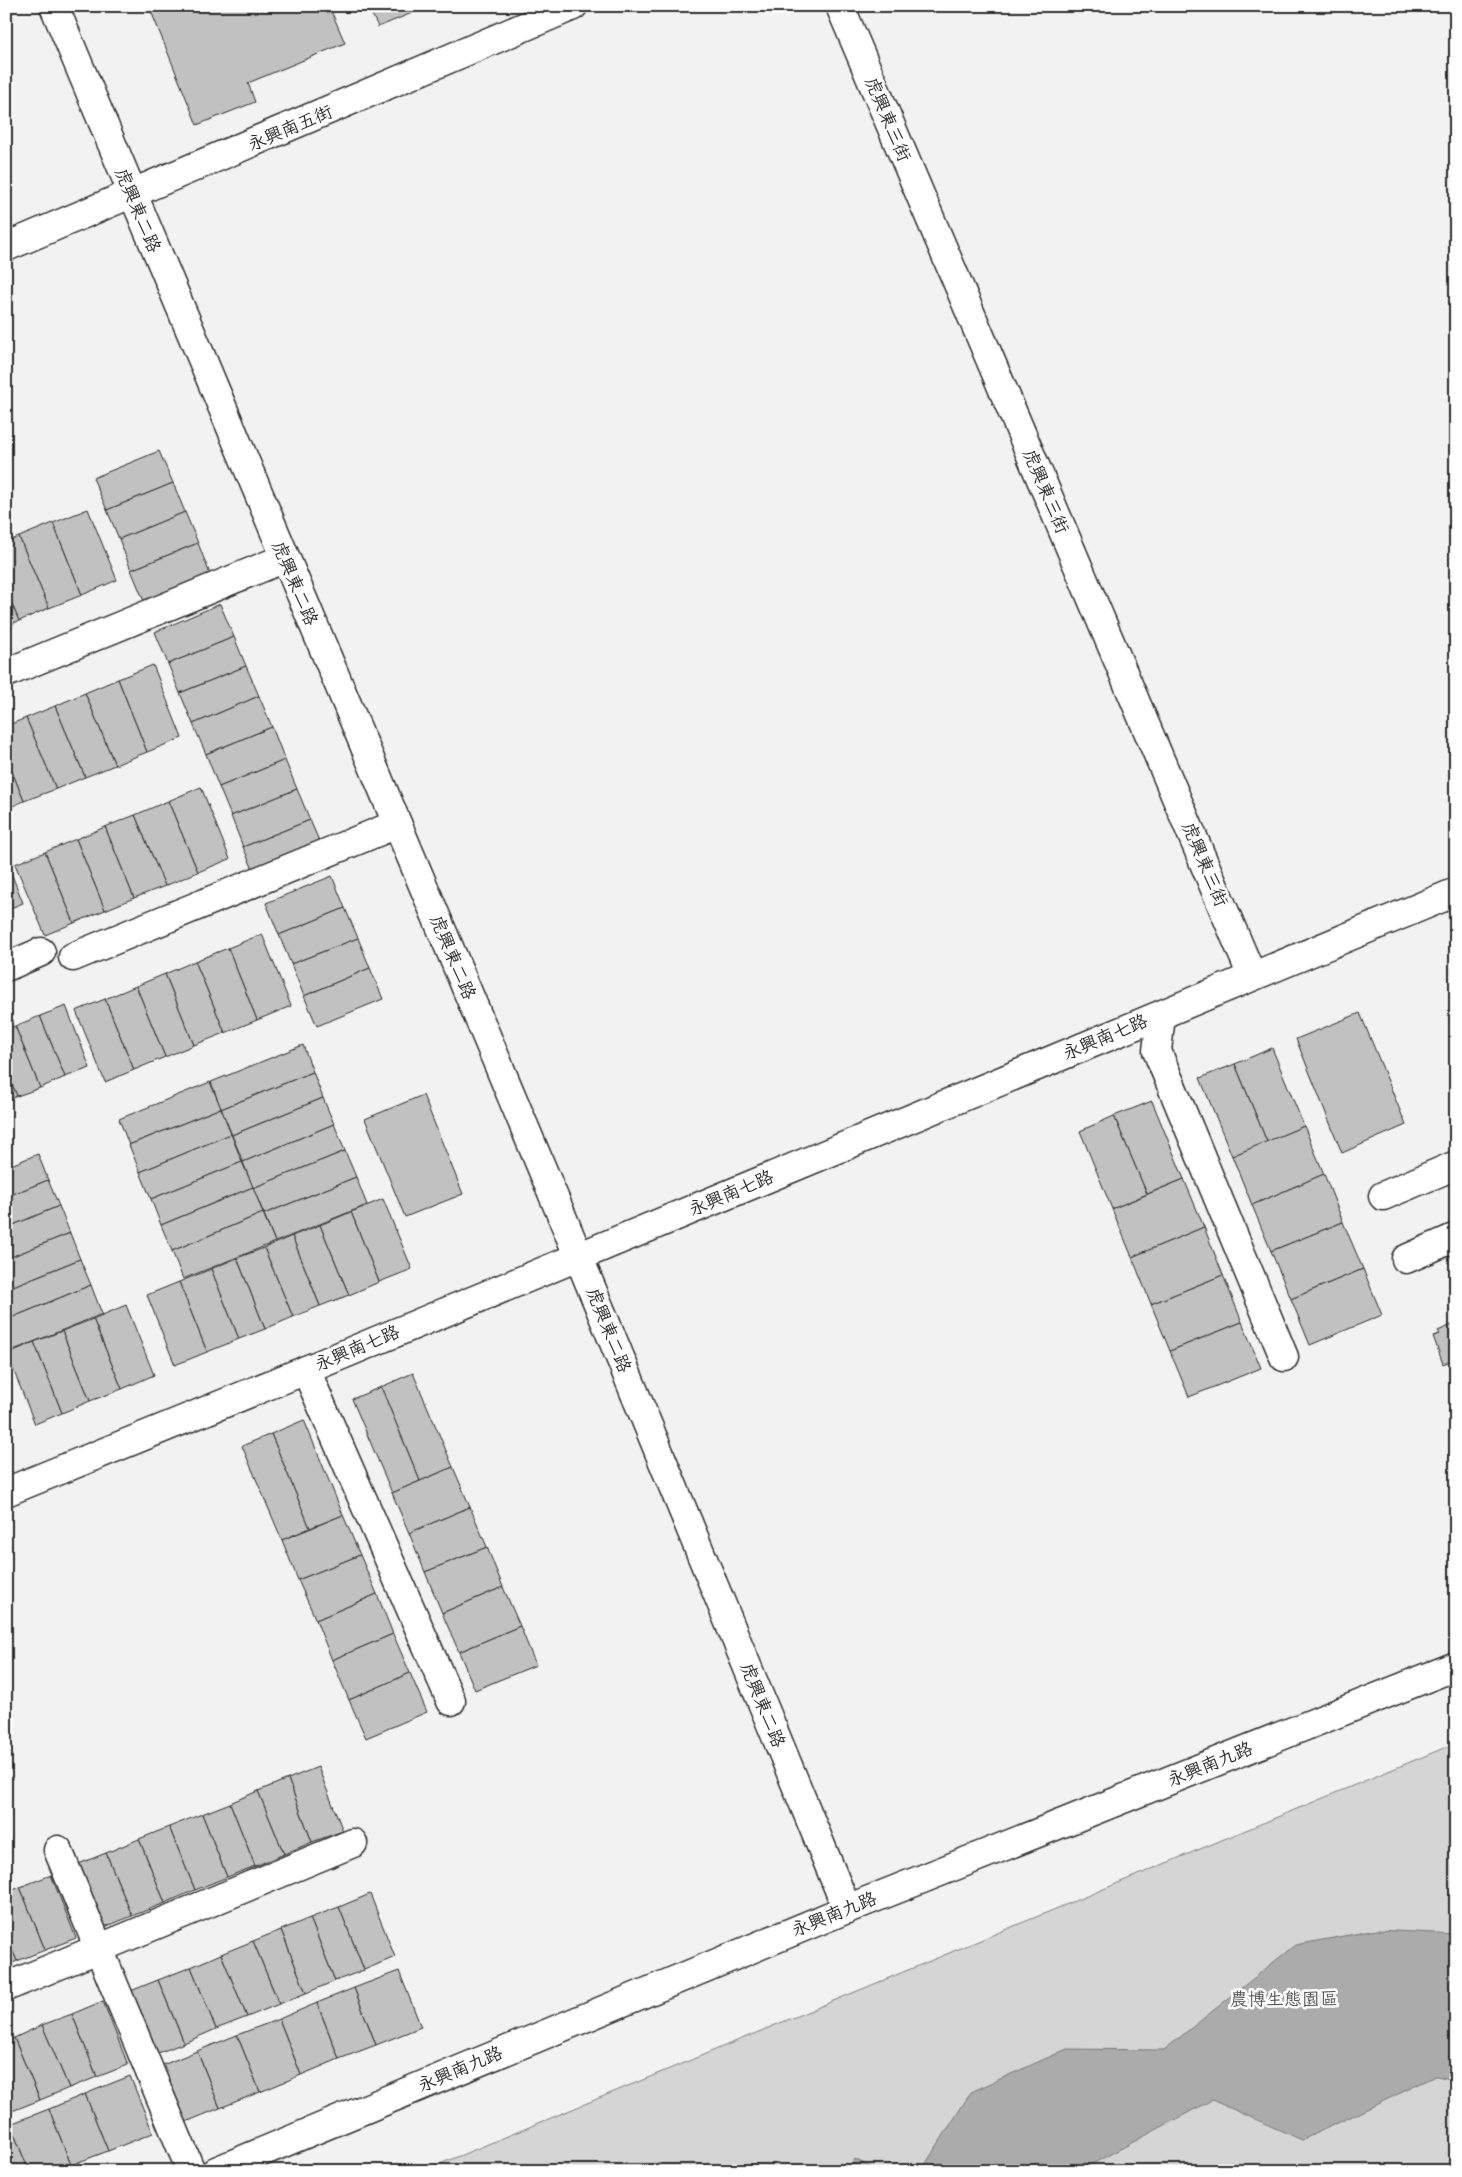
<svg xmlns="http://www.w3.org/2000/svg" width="1462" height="2177" viewBox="0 0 1462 2177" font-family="'Indie Flower','LXGW WenKai TC',sans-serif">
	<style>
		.green { fill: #d5d5d5; stroke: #808080 }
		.water { fill: #ababab; stroke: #787878 }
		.building { fill: #c1c1c1; stroke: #2b2b2b }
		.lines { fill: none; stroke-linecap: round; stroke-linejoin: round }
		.minor-casing { stroke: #2b2b2b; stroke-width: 31 }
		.minor { stroke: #fff; stroke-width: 28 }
		.labels { text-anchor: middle; stroke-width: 5; stroke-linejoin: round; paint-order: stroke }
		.street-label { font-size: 18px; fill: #2b2b2b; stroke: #fff }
		.park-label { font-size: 18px; fill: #565656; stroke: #fff }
	</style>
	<rect width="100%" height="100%" fill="#f2f2f2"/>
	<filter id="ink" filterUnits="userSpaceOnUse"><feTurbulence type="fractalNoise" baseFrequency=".02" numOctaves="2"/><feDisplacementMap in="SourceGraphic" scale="10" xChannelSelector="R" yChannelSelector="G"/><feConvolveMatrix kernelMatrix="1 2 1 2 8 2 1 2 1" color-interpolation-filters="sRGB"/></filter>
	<g filter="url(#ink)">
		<!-- green -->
		<polygon class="green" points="1456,1743 1456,2171 423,2171"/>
		<!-- water -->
		<g class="water">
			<polygon points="1376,1930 1456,1934 1456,2080 1436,2076 1302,2140 1212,2100 1079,2171 921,2171 971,2092 1067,2049 1164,2050 1295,1945"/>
			<polygon points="855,2159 878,2171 849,2171"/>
		</g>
		<!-- building -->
		<g class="building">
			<polygon points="149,6 329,6 345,43 248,83 255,102 197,125"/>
			<polygon points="368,6 429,6 378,27"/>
			<polygon points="159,451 173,483 107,510 93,478"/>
			<polygon points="173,483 185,512 119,539 107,510"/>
			<polygon points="88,509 117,580 82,595 53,523"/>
			<polygon points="185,512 198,543 131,570 119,539"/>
			<polygon points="53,523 82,595 49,608 19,537"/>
			<polygon points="19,537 49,608 19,621 6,590 6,542"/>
			<polygon points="198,543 210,574 144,601 131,570"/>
			<polygon points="6,590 19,621 6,626"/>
			<polygon points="220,604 234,637 168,664 155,632"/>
			<polygon points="234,637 246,666 180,693 168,664"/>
			<polygon points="153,665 182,738 147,752 118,679"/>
			<polygon points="246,666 259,696 193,724 180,693"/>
			<polygon points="118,679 147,752 115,765 85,693"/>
			<polygon points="85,693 115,765 85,777 55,706"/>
			<polygon points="259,696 272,727 206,754 193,724"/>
			<polygon points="55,706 85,777 56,789 26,718"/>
			<polygon points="26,718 56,789 24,801 6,757 6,726"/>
			<polygon points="272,727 285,760 219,787 206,754"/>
			<polygon points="6,757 24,801 6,809"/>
			<polygon points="285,760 297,789 231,816 219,787"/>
			<polygon points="201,787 230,859 198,872 168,801"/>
			<polygon points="297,789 310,820 243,847 231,816"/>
			<polygon points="168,801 198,872 165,886 135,815"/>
			<polygon points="135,815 165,886 134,898 105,827"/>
			<polygon points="310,820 323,850 257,878 243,847"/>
			<polygon points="105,827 134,898 105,910 76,839"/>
			<polygon points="76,839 105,910 74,923 45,852"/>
			<polygon points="45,852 74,923 45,935 15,864"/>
			<polygon points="6,860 23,903 6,910"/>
			<polygon points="332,876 345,908 279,935 266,903"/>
			<polygon points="345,908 358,938 291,964 279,935"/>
			<polygon points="262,934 291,1006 257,1020 228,948"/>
			<polygon points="358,938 370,968 304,996 291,964"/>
			<polygon points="228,948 257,1020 225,1033 195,961"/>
			<polygon points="195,961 225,1033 194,1045 165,974"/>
			<polygon points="370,968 383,999 317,1026 304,996"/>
			<polygon points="165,974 194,1045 165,1057 136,986"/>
			<polygon points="136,986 165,1057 134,1070 105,999"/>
			<polygon points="105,999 134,1070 105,1082 76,1011"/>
			<polygon points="66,1006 90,1068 65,1077 40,1016"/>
			<polygon points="1360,1013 1406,1125 1342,1153 1296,1039"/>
			<polygon points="40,1016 65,1077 40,1088 15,1026"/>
			<polygon points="15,1026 40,1088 17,1096 6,1070 6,1030"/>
			<polygon points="303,1045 313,1072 221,1109 211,1082"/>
			<polygon points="1272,1048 1304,1126 1267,1142 1235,1064"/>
			<polygon points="1235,1064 1267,1142 1232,1156 1200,1078"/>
			<polygon points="6,1070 17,1096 6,1101"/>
			<polygon points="313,1072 323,1098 232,1135 221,1109"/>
			<polygon points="210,1082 221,1108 129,1145 119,1119"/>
			<polygon points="423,1095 463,1194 405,1217 365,1119"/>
			<polygon points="323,1098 334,1124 243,1162 232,1135"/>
			<polygon points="1152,1101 1184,1179 1147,1194 1114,1116"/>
			<polygon points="221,1108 231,1134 140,1172 129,1145"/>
			<polygon points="1114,1116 1147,1194 1112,1209 1080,1131"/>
			<polygon points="334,1124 345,1151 253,1188 243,1162"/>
			<polygon points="1304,1126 1324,1174 1252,1205 1232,1156"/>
			<polygon points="231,1134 242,1162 151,1199 140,1172"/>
			<polygon points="345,1151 356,1177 264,1214 253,1188"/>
			<polygon points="38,1154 48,1180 6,1197 6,1167"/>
			<polygon points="242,1162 253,1187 161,1225 151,1199"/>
			<polygon points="1324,1174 1343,1222 1271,1251 1252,1205"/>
			<polygon points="356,1177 367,1205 275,1242 264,1214"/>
			<polygon points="1184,1179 1204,1227 1132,1257 1112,1209"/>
			<polygon points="48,1180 59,1206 6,1228 6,1197"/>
			<polygon points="253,1187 263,1213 172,1251 161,1225"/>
			<polygon points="383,1199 412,1269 379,1282 351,1212"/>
			<polygon points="59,1206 70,1233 6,1259 6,1228"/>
			<polygon points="351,1212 379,1282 349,1295 320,1225"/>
			<polygon points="263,1213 275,1242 183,1279 172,1251"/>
			<polygon points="1343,1222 1363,1269 1291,1299 1271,1251"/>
			<polygon points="320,1225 349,1295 320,1306 292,1236"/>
			<polygon points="1204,1227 1223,1275 1151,1304 1132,1257"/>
			<polygon points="70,1233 80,1259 6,1289 6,1259"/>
			<polygon points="292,1236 320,1306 293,1317 264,1248"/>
			<polygon points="264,1248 293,1317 265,1329 237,1258"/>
			<polygon points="237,1258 265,1329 239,1339 211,1269"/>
			<polygon points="80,1259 91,1285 6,1320 6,1289"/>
			<polygon points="211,1269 239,1339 207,1352 179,1282"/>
			<polygon points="1363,1269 1382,1315 1310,1345 1291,1299"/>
			<polygon points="1223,1275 1242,1322 1170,1351 1151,1304"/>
			<polygon points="179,1282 207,1352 175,1365 147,1295"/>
			<polygon points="91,1285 102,1314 11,1351 6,1340 6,1320"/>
			<polygon points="126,1305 154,1375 122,1389 93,1319"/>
			<polygon points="93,1319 122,1389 90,1401 62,1331"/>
			<polygon points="1242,1322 1261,1368 1189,1397 1170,1351"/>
			<polygon points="1456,1323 1456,1375 1450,1361 1443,1364 1433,1336 1440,1334 1438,1331"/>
			<polygon points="62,1331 90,1401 62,1413 34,1342"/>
			<polygon points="34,1342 62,1413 35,1424 7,1354"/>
			<polygon points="413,1373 453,1467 420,1481 381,1387"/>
			<polygon points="381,1387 420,1481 392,1493 352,1399"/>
			<polygon points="304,1420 343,1515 310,1528 271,1434"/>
			<polygon points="271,1434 310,1528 282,1540 242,1446"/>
			<polygon points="453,1467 470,1507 409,1533 392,1493"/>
			<polygon points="470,1507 487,1547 425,1572 409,1533"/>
			<polygon points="343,1515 360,1555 298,1580 282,1540"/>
			<polygon points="487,1547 503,1587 442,1613 425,1572"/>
			<polygon points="360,1555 377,1594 316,1620 298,1580"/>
			<polygon points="503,1587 520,1626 459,1652 442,1613"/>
			<polygon points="377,1594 393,1634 332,1660 316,1620"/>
			<polygon points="520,1626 536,1665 475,1690 459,1652"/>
			<polygon points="393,1634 410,1673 349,1700 332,1660"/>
			<polygon points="410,1673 427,1712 366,1738 349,1700"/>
			<polygon points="318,1767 343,1831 312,1842 288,1779"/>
			<polygon points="288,1779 312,1842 284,1854 258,1791"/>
			<polygon points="258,1791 284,1854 255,1866 230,1803"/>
			<polygon points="230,1803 255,1866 227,1877 202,1814"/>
			<polygon points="202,1814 227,1877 195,1890 169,1827"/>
			<polygon points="169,1827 195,1890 165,1903 139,1839"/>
			<polygon points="139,1839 165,1903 132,1916 106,1853"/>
			<polygon points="106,1853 132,1916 102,1928 76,1865"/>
			<polygon points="51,1875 76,1938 45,1950 20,1887"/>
			<polygon points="20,1887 45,1950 17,1961 6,1936 6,1893"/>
			<polygon points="370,1894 395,1957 364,1970 339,1907"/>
			<polygon points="339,1907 364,1970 335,1981 310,1918"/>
			<polygon points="310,1918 335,1981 306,1993 281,1930"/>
			<polygon points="281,1930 306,1993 279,2004 253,1941"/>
			<polygon points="6,1936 17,1961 6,1966"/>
			<polygon points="253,1941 279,2004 247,2017 221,1954"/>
			<polygon points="221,1954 247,2017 216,2029 191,1967"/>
			<polygon points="191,1967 216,2029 184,2043 158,1980"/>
			<polygon points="399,1971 421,2027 376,2045 354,1988"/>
			<polygon points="158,1980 184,2043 153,2055 128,1992"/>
			<polygon points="354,1988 376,2045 339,2059 317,2003"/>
			<polygon points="103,2001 128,2065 97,2077 72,2014"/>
			<polygon points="317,2003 339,2059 301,2075 279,2019"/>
			<polygon points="72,2014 97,2077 69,2088 42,2025"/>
			<polygon points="279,2019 301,2075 260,2092 237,2035"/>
			<polygon points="42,2025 69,2088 40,2100 14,2038"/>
			<polygon points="237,2035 260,2092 220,2108 197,2051"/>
			<polygon points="14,2038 40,2100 12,2111 6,2098 6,2041"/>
			<polygon points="197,2051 220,2108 181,2124 158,2067"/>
			<polygon points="130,2076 153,2133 108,2151 85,2094"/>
			<polygon points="85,2094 108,2151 71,2165 49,2109"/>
			<polygon points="6,2098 12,2111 6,2114"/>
			<polygon points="49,2109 71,2165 58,2171 29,2171 10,2124"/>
			<polygon points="10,2124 29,2171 6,2171 6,2126"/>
		</g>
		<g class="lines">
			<defs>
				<g id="minor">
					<polyline points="54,6 561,1214 847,1909"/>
					<polyline points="840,6 1252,976"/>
					<polyline points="6,247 573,6"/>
					<polyline points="6,673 285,558"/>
					<polyline points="73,957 397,824"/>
					<polyline points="6,967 41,952"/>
					<polyline points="1161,1015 1157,1051 1284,1357"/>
					<polyline points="1383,1196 1456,1165"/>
					<polyline points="1406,1259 1456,1237"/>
					<polyline points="306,1370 451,1701"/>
					<polyline points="6,1492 306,1370 1456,892"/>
					<polyline points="58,1850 191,2171"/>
					<polyline points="6,1987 353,1843"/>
					<polyline points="216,2171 847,1909 1456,1666"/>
				</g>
			</defs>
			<!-- minor casing -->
			<use href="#minor" class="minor-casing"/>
			<!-- minor -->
			<use href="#minor" class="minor"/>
		</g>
	</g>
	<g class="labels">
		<!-- street labels -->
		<g class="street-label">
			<text transform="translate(888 119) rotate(67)" y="6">虎興東三街</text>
			<text transform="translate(290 128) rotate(-23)" y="6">永興南五街</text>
			<text transform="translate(138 210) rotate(67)" y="6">虎興東二路</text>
			<text transform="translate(1046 491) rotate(67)" y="6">虎興東三街</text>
			<text transform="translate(295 583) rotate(67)" y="6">虎興東二路</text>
			<text transform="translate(1205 864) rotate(67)" y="6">虎興東三街</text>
			<text transform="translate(453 957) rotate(67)" y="6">虎興東二路</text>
			<text transform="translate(1105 1037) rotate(-23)" y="6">永興南七路</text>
			<text transform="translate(731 1193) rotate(-23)" y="6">永興南七路</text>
			<text transform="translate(609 1330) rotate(68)" y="6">虎興東二路</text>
			<text transform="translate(357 1348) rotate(-23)" y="6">永興南七路</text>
			<text transform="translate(763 1705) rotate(68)" y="6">虎興東二路</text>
			<text transform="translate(1210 1764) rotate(-22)" y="6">永興南九路</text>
			<text transform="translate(834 1914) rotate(-22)" y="6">永興南九路</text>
			<text transform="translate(460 2069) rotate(-23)" y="6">永興南九路</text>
		</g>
		<!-- park labels -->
		<g class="park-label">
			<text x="1284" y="2005">農博生態園區</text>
		</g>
	</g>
	<!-- margin -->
	<rect width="1462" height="2177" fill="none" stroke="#fff" stroke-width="25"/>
	<rect x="12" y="12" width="1437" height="2152" fill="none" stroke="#2b2b2b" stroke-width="2" filter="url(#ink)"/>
</svg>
